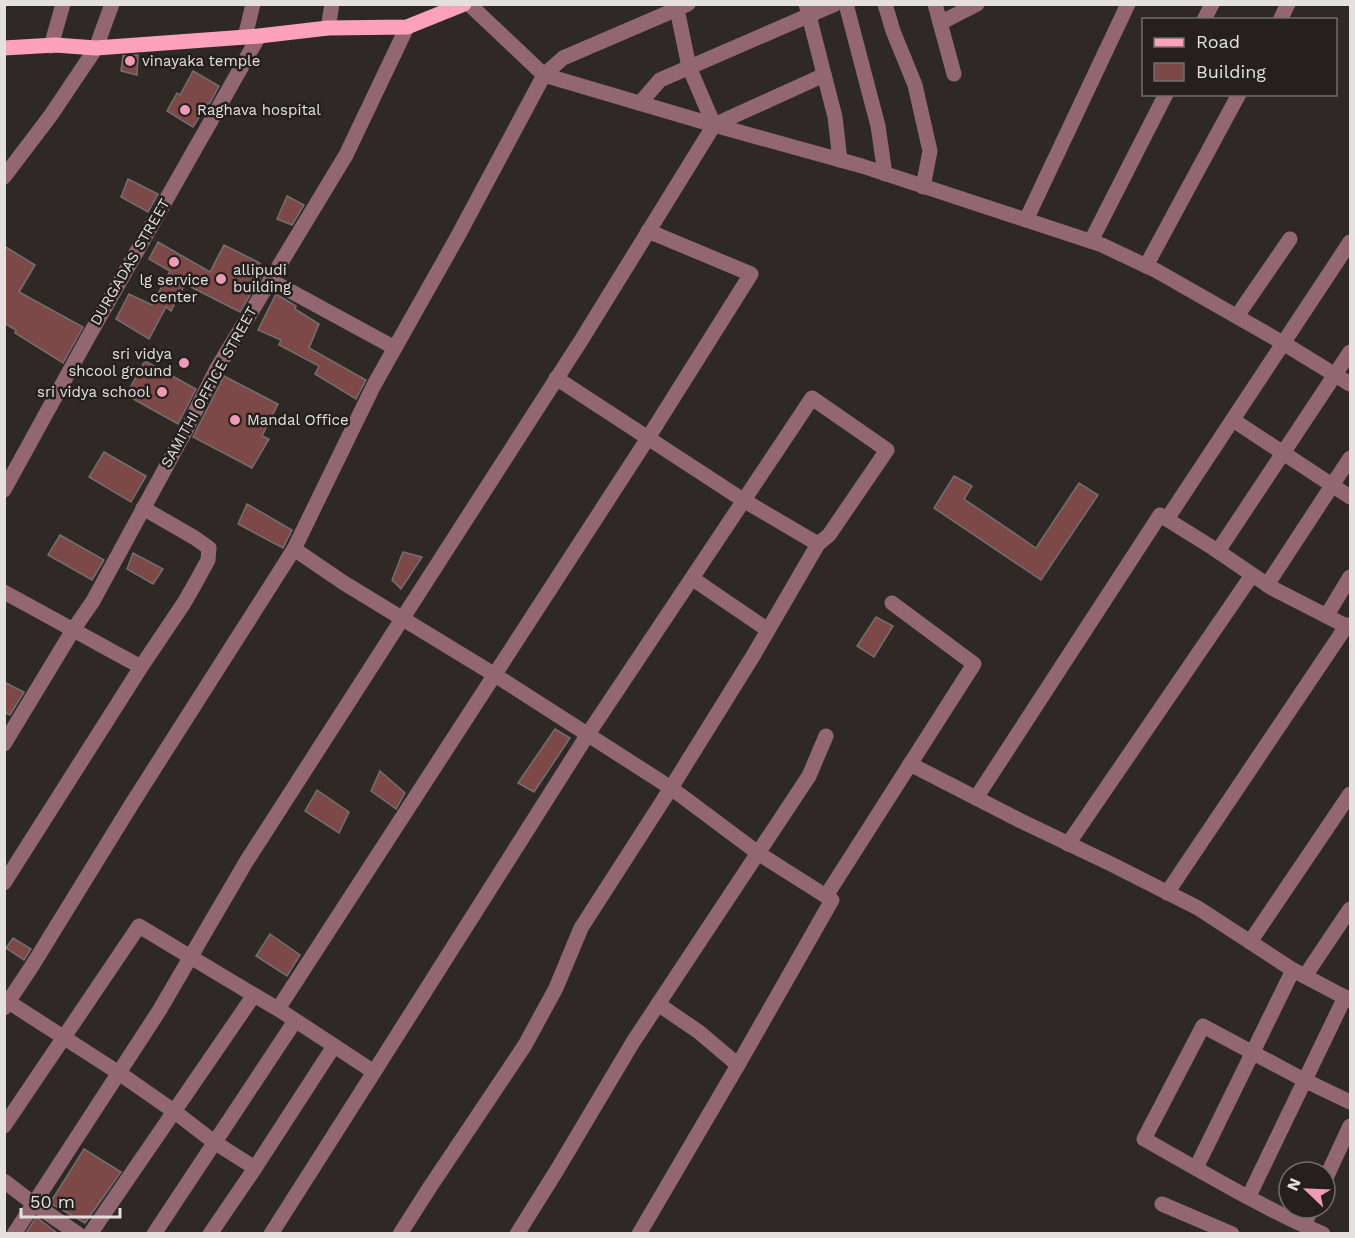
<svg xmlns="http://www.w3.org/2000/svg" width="1355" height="1238" viewBox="0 0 1355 1238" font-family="'Work Sans',sans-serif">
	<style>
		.building { fill: #7c4848; stroke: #766e6e; stroke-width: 1.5 }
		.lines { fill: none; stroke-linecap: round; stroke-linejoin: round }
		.minor { stroke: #936772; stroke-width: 15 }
		.major { stroke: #fda2ba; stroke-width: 15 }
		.poi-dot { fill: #f09ab7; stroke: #25201d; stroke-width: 2 }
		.labels { text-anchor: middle; stroke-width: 5; stroke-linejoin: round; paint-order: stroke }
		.poi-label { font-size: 15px; fill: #e3e0de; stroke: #25201d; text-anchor: start }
		.street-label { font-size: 15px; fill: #e3e0de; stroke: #25201d }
	</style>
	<rect width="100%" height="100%" fill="#2f2926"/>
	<!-- building -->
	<g class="building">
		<polygon points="138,55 137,75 121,71 123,56"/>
		<polygon points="193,71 219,86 210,103 208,103 193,127 167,111 177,93 180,95"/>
		<polygon points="128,179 158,194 148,212 121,197"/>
		<polygon points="287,196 304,205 292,225 277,219"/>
		<polygon points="158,242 210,272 224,245 260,263 258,266 265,270 240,312 185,284 171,311 166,307 149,339 116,319 129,294 152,305 170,271 149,259"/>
		<polygon points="4,246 35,265 19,292 83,327 63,363 15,333 16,330 4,323"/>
		<polygon points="276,294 296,306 295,309 319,324 309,348 366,380 356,399 315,374 319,366 279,345 281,340 258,330"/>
		<polygon points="145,361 196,389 178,424 126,395"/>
		<polygon points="224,376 278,404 262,436 269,439 252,468 193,437"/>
		<polygon points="104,452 146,476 131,502 89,477"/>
		<polygon points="954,476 972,486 964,499 1036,548 1079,483 1098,495 1041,580 934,508"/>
		<polygon points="247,504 292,530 283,548 238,524"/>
		<polygon points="60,535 104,560 92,580 48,555"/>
		<polygon points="403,552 422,557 401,589 392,580"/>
		<polygon points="133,553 163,569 153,584 127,569"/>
		<polygon points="876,617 893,626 874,657 857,646"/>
		<polygon points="4,682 24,692 10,715 4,712"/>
		<polygon points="555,729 570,738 534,792 518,783"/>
		<polygon points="380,771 405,793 396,809 371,791"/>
		<polygon points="317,790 349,812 339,833 305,811"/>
		<polygon points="270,934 300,955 287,976 256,956"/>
		<polygon points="13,938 31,949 24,960 6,948"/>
		<polygon points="84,1149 121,1172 85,1223 50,1203"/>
		<polygon points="36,1217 39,1219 57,1233 26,1233"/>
	</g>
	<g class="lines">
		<!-- minor -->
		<g class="minor">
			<polyline points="469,4 544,75 714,125 862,166 1102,245 1157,271 1283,343 1350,384"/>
			<polyline points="688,4 677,9 689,67 714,125"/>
			<polyline points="806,4 835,117 840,160"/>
			<polyline points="846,4 878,126 885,174"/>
			<polyline points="885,4 893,31 915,85 930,151 923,187"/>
			<polyline points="935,4 954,74"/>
			<polyline points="1204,20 1212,4"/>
			<polyline points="1280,20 1288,4"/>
			<polyline points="940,23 977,4"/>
			<polyline points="328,28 332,4"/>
			<polyline points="245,37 253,4"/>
			<polyline points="51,46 63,4"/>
			<polyline points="640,103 660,80 835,4"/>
			<polyline points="4,177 51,115 96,48 112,4"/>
			<polyline points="1026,220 1128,4"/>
			<polyline points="1091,241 1166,94"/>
			<polyline points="1146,266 1239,94"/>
			<polyline points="270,280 395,348"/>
			<polyline points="1237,316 1290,239"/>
			<polyline points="1233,420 1350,497"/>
			<polyline points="4,490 86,341 259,36"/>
			<polyline points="1167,519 1350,242"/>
			<polyline points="294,549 344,583 495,675 671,788 581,928 556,988 525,1045 430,1187 400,1234"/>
			<polyline points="1218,551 1350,352"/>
			<polyline points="693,579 768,630"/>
			<polyline points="1267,585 1350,458"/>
			<polyline points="4,592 141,667 4,883"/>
			<polyline points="1327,615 1350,577"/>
			<polyline points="141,667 184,603 196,582 208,560 209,548 195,538 143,508"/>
			<polyline points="4,744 73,630 93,601 185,432 216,370 346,155 407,27"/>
			<polyline points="910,764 1021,821 1111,864 1198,908 1293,970 1350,1000"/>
			<polyline points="976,798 1160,515 1213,548 1272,588 1350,628"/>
			<polyline points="1068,844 1252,575"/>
			<polyline points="1167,893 1347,625"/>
			<polyline points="826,896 974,664 892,603"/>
			<polyline points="1250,942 1350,794"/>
			<polyline points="1305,976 1350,909"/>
			<polyline points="254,995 278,1009 374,1072 271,1234"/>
			<polyline points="4,999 119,1073 175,1112 214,1142 255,1168 210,1234"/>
			<polyline points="658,1004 699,1032 738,1065"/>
			<polyline points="4,1008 32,966 133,802 294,549 374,385 459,234 544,75 563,58 677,9 675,4"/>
			<polyline points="278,1009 648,438 751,274 648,231"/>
			<polyline points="374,1072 588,734 812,398 887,450 829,535 818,544 743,500 556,378"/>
			<polyline points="4,1126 139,926 254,995 90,1234"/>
			<polyline points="255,1168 334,1046"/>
			<polyline points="1196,1168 1293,970"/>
			<polyline points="1325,1180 1350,1126"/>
			<polyline points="4,1181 34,1204 78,1234"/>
			<polyline points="1249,1196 1345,997"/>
			<polyline points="1162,1204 1232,1234"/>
			<polyline points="1304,1225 1312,1208"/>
			<polyline points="14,1234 159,1011 246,862 582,339 714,125 824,75"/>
			<polyline points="154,1234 295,1021"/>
			<polyline points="517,1234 557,1170 633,1042 758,853 671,788 753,656 818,544"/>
			<polyline points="639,1234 738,1065 832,900 758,853 809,776 826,736"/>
			<path d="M1323,1234C1261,1207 1203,1172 1144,1139L1203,1026L1304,1080L1350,1102"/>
		</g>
		<!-- major -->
		<polyline class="major" points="4,48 55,45 96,48 259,36 328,28 407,27 464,4"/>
	</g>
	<!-- markers -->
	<g class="poi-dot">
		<circle cx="130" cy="61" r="6"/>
		<circle cx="185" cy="110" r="6"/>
		<circle cx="174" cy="262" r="6"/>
		<circle cx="221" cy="279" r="6"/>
		<circle cx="184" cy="363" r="6"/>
		<circle cx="162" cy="392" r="6"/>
		<circle cx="235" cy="420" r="6"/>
	</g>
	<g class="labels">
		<!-- poi labels -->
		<g class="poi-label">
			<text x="142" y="66">vinayaka temple</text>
			<text x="197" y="115">Raghava hospital</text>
			<text x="233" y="275">allipudi<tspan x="233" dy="17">building</tspan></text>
			<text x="174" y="285" text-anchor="middle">lg service<tspan x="174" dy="17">center</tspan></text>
			<text x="172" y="359" text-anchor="end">sri vidya<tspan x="172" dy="17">shcool ground</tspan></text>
			<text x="150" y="397" text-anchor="end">sri vidya school</text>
			<text x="247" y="425">Mandal Office</text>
		</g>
		<!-- street labels -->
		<g class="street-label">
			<text transform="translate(130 262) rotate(-60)" y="5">DURGADAS STREET</text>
			<text transform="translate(209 387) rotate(-61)" y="5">SAMITHI OFFICE STREET</text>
		</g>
	</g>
	<!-- border -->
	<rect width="1355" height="1238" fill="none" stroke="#e3e0de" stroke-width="12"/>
	<!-- legend -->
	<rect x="1142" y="18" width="195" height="78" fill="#25201d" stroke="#716d6a" stroke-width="1.5"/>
	<rect x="1154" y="38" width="30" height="9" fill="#fda2ba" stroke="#716d6a" stroke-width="1.5"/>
	<text x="1196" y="48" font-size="18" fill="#e3e0de">Road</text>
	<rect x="1154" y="63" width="30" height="18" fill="#7c4848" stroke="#716d6a" stroke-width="1.5"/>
	<text x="1196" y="78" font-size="18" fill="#e3e0de">Building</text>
	<!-- north arrow -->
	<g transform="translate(1307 1190) rotate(293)"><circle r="28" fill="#25201d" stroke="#716d6a" stroke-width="1.5"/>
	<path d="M0-4.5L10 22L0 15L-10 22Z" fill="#f09ab7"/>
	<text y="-9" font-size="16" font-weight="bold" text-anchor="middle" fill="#e3e0de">N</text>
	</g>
	<!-- scale -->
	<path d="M21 1208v9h99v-9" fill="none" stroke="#e3e0de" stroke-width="3"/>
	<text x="30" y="1208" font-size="18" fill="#e3e0de" stroke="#25201d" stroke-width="4.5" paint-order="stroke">50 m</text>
</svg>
